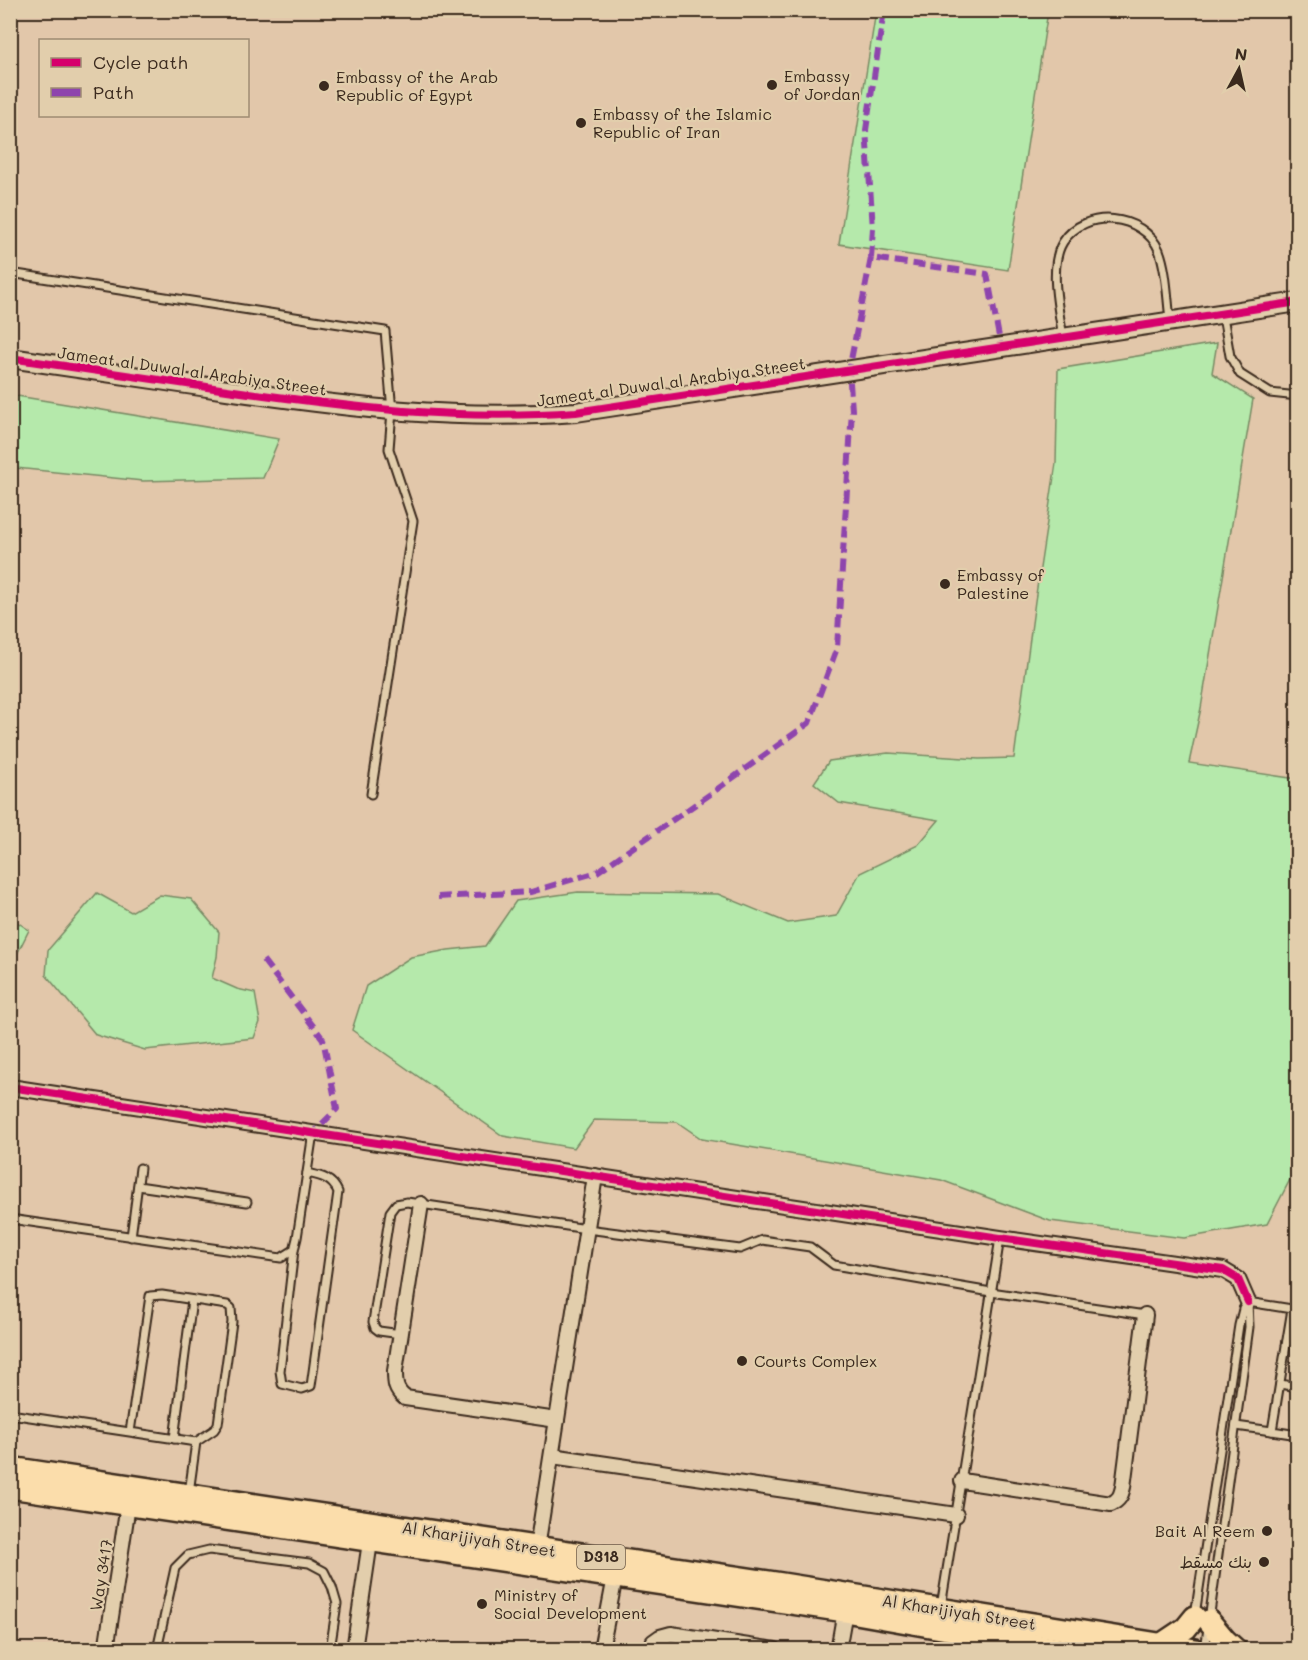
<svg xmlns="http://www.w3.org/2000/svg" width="1308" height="1660" viewBox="0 0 1308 1660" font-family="Mali,'Playpen Sans Arabic',sans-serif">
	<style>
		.green { fill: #b5e9ab; stroke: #788a64; stroke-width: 1.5 }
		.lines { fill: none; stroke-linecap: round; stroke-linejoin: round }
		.lane-casing { stroke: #3b2a1e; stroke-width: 11 }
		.street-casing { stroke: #3b2a1e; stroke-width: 18 }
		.secondary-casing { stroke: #3b2a1e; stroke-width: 22 }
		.primary-casing { stroke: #3b2a1e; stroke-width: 26 }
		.lane { stroke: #e2ceac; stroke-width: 7 }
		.street { stroke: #e2ceac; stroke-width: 14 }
		.secondary { stroke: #e2ceac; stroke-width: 18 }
		.primary { stroke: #fbddab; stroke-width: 21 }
		.quiet { stroke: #8e44ad; stroke-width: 6; stroke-dasharray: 12 6; stroke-linecap: butt }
		.cycleway-casing { stroke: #e2ceac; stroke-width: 11 }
		.cycleway { stroke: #d6006c; stroke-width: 8 }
		.poi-dot { fill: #3b2a1e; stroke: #e2ceac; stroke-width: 2 }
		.labels { text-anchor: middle; stroke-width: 4.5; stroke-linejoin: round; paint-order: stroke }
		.shield { fill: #e2ceac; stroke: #6d5b49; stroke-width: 1.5 }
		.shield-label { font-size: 15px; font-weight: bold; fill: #3b2a1e }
		.poi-label { font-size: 16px; fill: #3b2a1e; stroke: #e2ceac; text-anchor: start }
		.street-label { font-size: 16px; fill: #3b2a1e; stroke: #e2ceac }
	</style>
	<rect width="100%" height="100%" fill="#e2c7aa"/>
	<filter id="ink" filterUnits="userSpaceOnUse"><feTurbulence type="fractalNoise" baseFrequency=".0167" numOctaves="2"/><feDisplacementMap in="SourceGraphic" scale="12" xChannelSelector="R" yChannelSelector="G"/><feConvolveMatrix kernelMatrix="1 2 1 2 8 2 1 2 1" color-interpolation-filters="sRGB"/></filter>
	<g filter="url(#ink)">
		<!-- green -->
		<g class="green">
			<polygon points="876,11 1048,11 1008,270 839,244"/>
			<polygon points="1217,343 1212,373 1253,399 1201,708 1189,763 1297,779 1297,1166 1267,1224 1184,1238 1050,1221 941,1180 702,1139 677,1122 594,1120 574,1148 503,1136 352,1030 366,986 411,957 448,950 485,946 516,901 578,892 718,894 788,923 836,916 860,873 918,845 939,820 839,803 814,783 829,761 888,753 979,759 1014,758 1035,601 1056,463 1058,369"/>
			<polygon points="11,395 279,439 263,478 143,481 16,468 11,474"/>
			<polygon points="97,893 131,912 160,895 191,899 219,932 217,957 212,978 237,989 255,993 260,1022 254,1038 145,1050 96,1035 46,975 48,950"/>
			<polygon points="11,918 29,930 17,954 11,961"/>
		</g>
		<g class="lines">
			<defs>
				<g id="lane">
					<polyline points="10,273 385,331 392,411 389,449 413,521 371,794"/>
					<polyline points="1223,316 1230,356 1240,374 1270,393 1298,396"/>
					<path d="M1063,337C1059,311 1048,266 1063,242C1085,207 1143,214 1159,250C1167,271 1167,297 1170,319"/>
					<polyline points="138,1186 247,1202"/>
					<polyline points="10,1219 281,1258 294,1250 297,1238 313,1133"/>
					<polyline points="131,1237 140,1168"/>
					<path d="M294,1250L280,1371L282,1384L302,1389L311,1386L338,1192C332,1178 321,1176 307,1173"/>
					<polyline points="1248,1302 1298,1310"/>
					<polyline points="1292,1309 1272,1431 1298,1435"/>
					<polyline points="401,1334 379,1331 375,1328 373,1322 390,1212 396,1204 407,1202 587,1229 740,1249 762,1240 810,1247 834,1265 991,1292 1145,1315"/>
					<polyline points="1287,1341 1298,1343"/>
					<polyline points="1280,1384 1298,1387"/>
					<polyline points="10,1414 196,1442 214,1430 218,1424 232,1322 231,1308 227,1305 162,1295 150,1296 130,1432"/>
					<polyline points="1236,1426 1272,1431"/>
					<polyline points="174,1439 192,1300"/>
					<polyline points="189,1493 196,1442"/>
					<polyline points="941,1607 1000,1238"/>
					<polyline points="1195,1615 1239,1325 1243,1309 1248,1302"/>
					<polyline points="157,1650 175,1568 188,1555 209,1550 309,1563 324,1571 332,1587 337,1604 330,1650"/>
					<polyline points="1205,1650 1249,1327 1248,1302"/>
				</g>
				<g id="street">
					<polyline points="10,1087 1000,1238 1223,1270 1238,1279 1248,1302"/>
					<path d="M421,1204L395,1371C395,1383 395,1390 405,1398L557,1420"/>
					<polyline points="552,1456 956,1515"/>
					<path d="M962,1481L1111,1504C1119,1500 1121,1496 1123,1487L1145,1315"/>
					<polyline points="536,1554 595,1176"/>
					<polyline points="106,1650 128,1505"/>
					<polyline points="354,1650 370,1542"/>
					<polyline points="601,1650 615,1577"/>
					<polyline points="652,1650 653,1642 660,1637 671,1634 775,1650"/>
					<polyline points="838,1650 845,1611"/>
				</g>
				<path id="secondary" d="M10,358C83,369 155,379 227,390C346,407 455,421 576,412L1298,302"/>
				<g id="primary">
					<polyline points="10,1468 782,1584 1196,1650"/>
					<polyline points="10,1487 845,1611 1065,1650"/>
					<polyline points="1209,1621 1225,1640 1236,1650"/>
					<polyline points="1162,1644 1186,1628 1195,1617"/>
				</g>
			</defs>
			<!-- lane casing -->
			<use href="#lane" class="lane-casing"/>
			<!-- street casing -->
			<use href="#street" class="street-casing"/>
			<!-- secondary casing -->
			<use href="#secondary" class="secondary-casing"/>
			<!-- primary casing -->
			<use href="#primary" class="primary-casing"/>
			<!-- lane -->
			<use href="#lane" class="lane"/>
			<!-- street -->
			<use href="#street" class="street"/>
			<!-- secondary -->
			<use href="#secondary" class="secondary"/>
			<!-- primary -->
			<use href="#primary" class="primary"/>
			<!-- quiet -->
			<g class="quiet">
				<polyline points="871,258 873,228 866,130 884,10"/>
				<polyline points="438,897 531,892 597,872 709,795 809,723 837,648 852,410 849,370 871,258 987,274 1001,347"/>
				<polyline points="263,960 323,1039 337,1109 313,1133"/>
			</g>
			<defs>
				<g id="cycleway">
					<path d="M10,358C83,369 155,379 227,390C346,407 455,421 576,412L1298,302"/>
					<polyline points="10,1087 1000,1238 1223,1270 1238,1279 1248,1302"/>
				</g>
			</defs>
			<!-- cycleway casing -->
			<use href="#cycleway" class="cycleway-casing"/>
			<!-- cycleway -->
			<use href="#cycleway" class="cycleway"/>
		</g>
	</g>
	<!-- markers -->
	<g class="poi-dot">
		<circle cx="772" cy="85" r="6"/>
		<circle cx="324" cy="86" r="6"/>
		<circle cx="581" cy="123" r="6"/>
		<circle cx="945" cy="584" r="6"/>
		<circle cx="742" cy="1361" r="6"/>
		<circle cx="1267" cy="1531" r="6"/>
		<circle cx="1264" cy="1562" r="6"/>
		<circle cx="482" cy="1604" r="6"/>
	</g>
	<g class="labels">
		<!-- shield labels -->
		<rect class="shield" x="577" y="1545" width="48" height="24" rx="4.5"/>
		<g class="shield-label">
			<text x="601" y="1562">D318</text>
		</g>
		<!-- poi labels -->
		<g class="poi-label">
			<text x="784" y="82">Embassy<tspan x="784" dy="18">of Jordan</tspan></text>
			<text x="336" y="83">Embassy of the Arab<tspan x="336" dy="18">Republic of Egypt</tspan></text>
			<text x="593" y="120">Embassy of the Islamic<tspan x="593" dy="18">Republic of Iran</tspan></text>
			<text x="957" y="581">Embassy of<tspan x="957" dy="18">Palestine</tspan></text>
			<text x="754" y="1367">Courts Complex</text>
			<text x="1255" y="1537" text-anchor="end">Bait Al Reem</text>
			<text x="1252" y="1568" text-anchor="end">بنك مسقط</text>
			<text x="494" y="1601">Ministry of<tspan x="494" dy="18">Social Development</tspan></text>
		</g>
		<!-- street labels -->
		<g class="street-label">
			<text transform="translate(192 371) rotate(8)" y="6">Jameat al Duwal al Arabiya Street</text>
			<text transform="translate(671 382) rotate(-8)" y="6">Jameat al Duwal al Arabiya Street</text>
			<text transform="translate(479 1539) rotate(9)" y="6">Al Kharijiyah Street</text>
			<text transform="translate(101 1575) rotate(-81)" y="6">Way 3417</text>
			<text transform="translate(959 1612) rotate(9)" y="6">Al Kharijiyah Street</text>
		</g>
	</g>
	<!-- margin -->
	<rect width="1308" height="1660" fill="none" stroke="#e2ceac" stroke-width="36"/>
	<rect x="18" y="18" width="1272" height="1624" fill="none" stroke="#3b2a1e" stroke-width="2" filter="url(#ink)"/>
	<!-- legend -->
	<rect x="39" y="39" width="210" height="78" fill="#e2ceac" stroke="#9f8c73" stroke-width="1.5"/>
	<rect x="51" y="58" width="30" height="9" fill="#d6006c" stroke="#9f8c73" stroke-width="1.5"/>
	<text x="93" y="69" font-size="18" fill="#3b2a1e">Cycle path</text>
	<rect x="51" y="88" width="30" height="9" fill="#8e44ad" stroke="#9f8c73" stroke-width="1.5"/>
	<text x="93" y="99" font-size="18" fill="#3b2a1e">Path</text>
	<!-- north arrow -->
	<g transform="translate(1239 69) rotate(8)" stroke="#e2ceac" stroke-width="4.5" paint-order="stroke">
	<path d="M0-4.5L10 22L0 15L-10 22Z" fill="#3b2a1e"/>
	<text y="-9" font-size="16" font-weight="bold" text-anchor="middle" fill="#3b2a1e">N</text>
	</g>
</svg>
